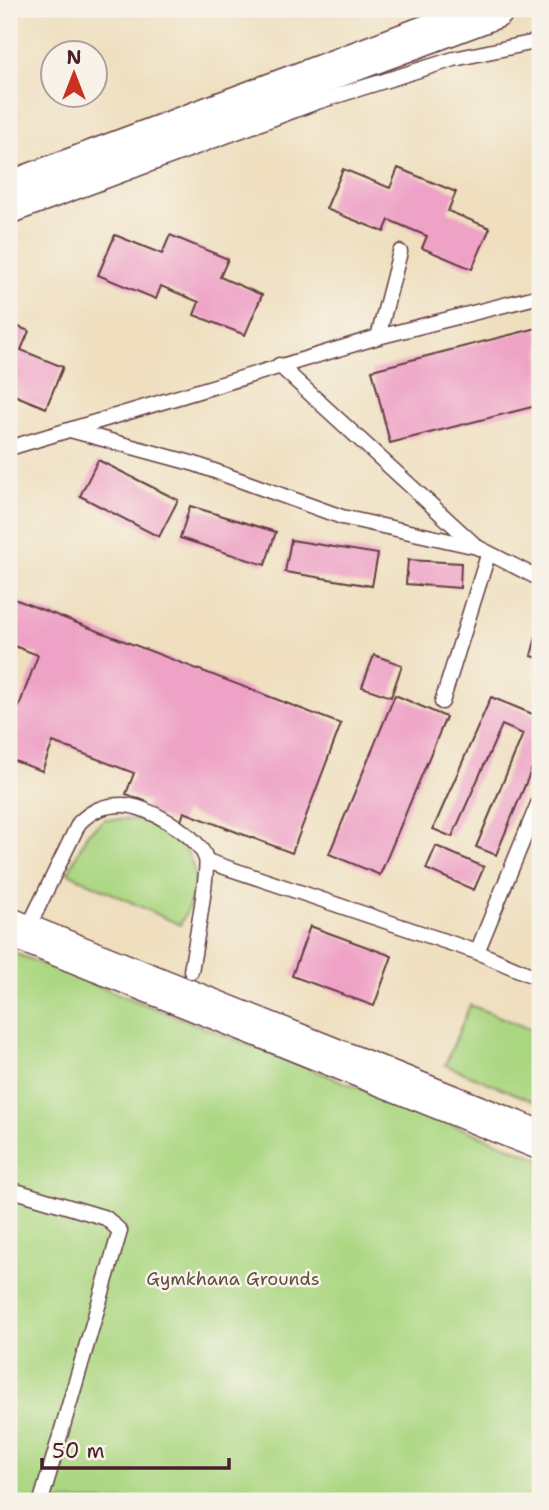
<svg xmlns="http://www.w3.org/2000/svg" width="549" height="1510" viewBox="0 0 549 1510" font-family="'Shantell Sans',sans-serif">
	<style>
		.green { fill: #acd782; stroke: #7b7b56; stroke-width: 2 }
		.building { fill: #eea2c6 }
		.lines { fill: none; stroke-linecap: round; stroke-linejoin: round }
		.lane-casing { stroke: #633c41; stroke-width: 17 }
		.secondary-casing { stroke: #633c41; stroke-width: 41 }
		.lane { stroke: #fff; stroke-width: 14 }
		.secondary { stroke: #fff; stroke-width: 38 }
		.labels { text-anchor: middle; stroke-width: 5; stroke-linejoin: round; paint-order: stroke }
		.park-label { font-size: 18px; fill: #624d41; stroke: #f7f3e8 }
	</style>
	<rect width="100%" height="100%" fill="#f7f3e8"/>
	<filter id="ink" filterUnits="userSpaceOnUse"><feTurbulence type="fractalNoise" baseFrequency=".0143" numOctaves="2"/><feDisplacementMap in="SourceGraphic" scale="14" xChannelSelector="R" yChannelSelector="G"/><feConvolveMatrix kernelMatrix="1 2 1 2 8 2 1 2 1" color-interpolation-filters="sRGB"/></filter>
	<filter id="wash" filterUnits="userSpaceOnUse"><feTurbulence type="fractalNoise" baseFrequency=".00686" numOctaves="4" result="noise"/><feDisplacementMap in="SourceGraphic" scale="28" xChannelSelector="R" yChannelSelector="G"/><feGaussianBlur stdDeviation="1.57" result="paint"/><feColorMatrix in="noise" values="0 0 0 0 0 0 0 0 0 0 0 0 0 0 0 0 0 1.4 0 .05"/><feComposite in="paint" operator="in"/></filter>
	<g filter="url(#wash)">
		<rect width="100%" height="100%" fill="#efdfbf"/>
		<!-- green -->
		<g class="green">
			<path d="M105,819C119,819 134,819 149,822C177,828 199,861 194,889C192,902 186,913 180,925L68,873L87,834Z"/>
			<polygon points="9,951 540,1159 540,1501 9,1501"/>
			<polygon points="470,1005 540,1033 540,1104 445,1065"/>
		</g>
		<g id="blocks">
			<!-- building -->
			<g class="building">
				<polygon points="398,168 456,192 448,211 490,228 472,269 422,248 427,236 389,220 384,232 326,209 343,169 390,188"/>
				<polygon points="115,235 162,254 170,235 228,259 220,277 262,295 245,335 194,315 199,302 161,286 156,299 98,275"/>
				<polygon points="9,323 29,331 21,350 63,367 46,408 9,393"/>
				<polygon points="537,328 540,341 540,405 390,443 372,370"/>
				<polygon points="98,460 178,500 159,537 80,496"/>
				<polygon points="190,506 276,532 265,565 180,538"/>
				<polygon points="291,540 378,554 372,586 285,572"/>
				<polygon points="408,560 461,563 460,588 406,584"/>
				<polygon points="9,597 341,724 292,853 184,812 180,824 144,811 148,802 126,794 134,773 53,742 42,771 9,759 9,720 13,722 38,655 9,644"/>
				<polygon points="539,625 540,625 540,658 531,656"/>
				<polygon points="374,655 402,665 391,697 362,687"/>
				<polygon points="395,695 446,717 380,875 329,854"/>
				<polygon points="491,697 540,717 540,749 496,855 476,847 523,734 502,725 452,837 433,829"/>
				<polygon points="436,846 484,867 474,890 426,869"/>
				<polygon points="310,926 392,956 374,1006 292,976"/>
			</g>
		</g>
	</g>
	<g filter="url(#ink)">
		<use href="#blocks" fill-opacity="0" stroke="#633c41" stroke-width="2"/>
		<g class="lines">
			<defs>
				<g id="lane">
					<polyline points="9,217 317,102 454,59 540,41"/>
					<polyline points="378,337 400,252"/>
					<polyline points="279,365 477,547 540,579"/>
					<polyline points="70,430 195,464 342,517 477,547"/>
					<polyline points="9,448 378,337 540,296"/>
					<polyline points="442,702 488,555"/>
					<polyline points="207,861 477,952 540,979"/>
					<path d="M26,932L79,823C92,810 104,805 123,805C146,805 199,835 206,859C209,871 194,953 191,971"/>
					<polyline points="477,952 540,799"/>
					<polyline points="9,1189 106,1218 120,1231 41,1501"/>
				</g>
				<g id="secondary">
					<polyline points="9,191 495,9"/>
					<polyline points="9,927 540,1140"/>
				</g>
			</defs>
			<!-- lane casing -->
			<use href="#lane" class="lane-casing"/>
			<!-- secondary casing -->
			<use href="#secondary" class="secondary-casing"/>
			<!-- lane -->
			<use href="#lane" class="lane"/>
			<!-- secondary -->
			<use href="#secondary" class="secondary"/>
		</g>
	</g>
	<g class="labels">
		<!-- park labels -->
		<g class="park-label">
			<text x="233" y="1285">Gymkhana Grounds</text>
		</g>
	</g>
	<!-- margin -->
	<rect width="549" height="1510" fill="none" stroke="#f7f3e8" stroke-width="35"/>
	<!-- north arrow -->
	<g transform="translate(74 74)"><circle r="33" fill="#f7f3e8" stroke="#b29e9c" stroke-width="2"/>
	<path d="M0-5L12 26L0 18L-12 26Z" fill="#c8321e"/>
	<text y="-10" font-size="19" font-weight="bold" text-anchor="middle" fill="#4a1f2b">N</text>
	</g>
	<!-- scale -->
	<path d="M42 1458v10h187v-10" fill="none" stroke="#4a1f2b" stroke-width="3.5"/>
	<text x="52" y="1458" font-size="21" fill="#4a1f2b" stroke="#f7f3e8" stroke-width="5" paint-order="stroke">50 m</text>
</svg>
